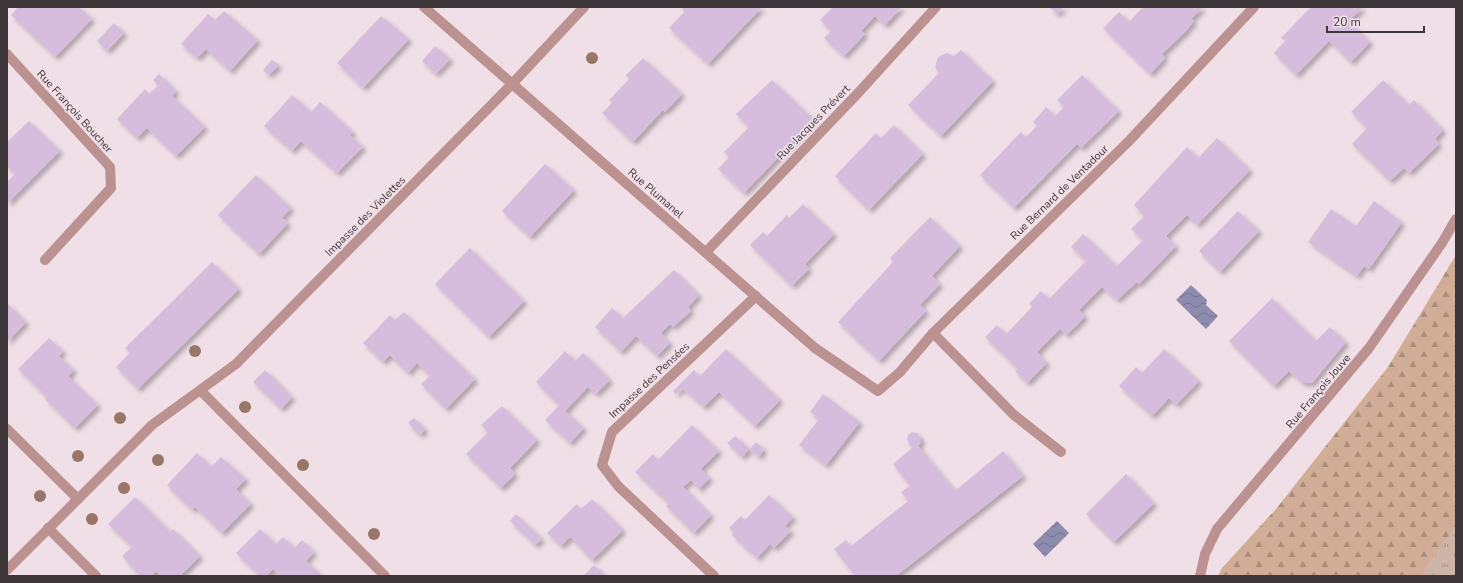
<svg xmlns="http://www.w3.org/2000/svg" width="1463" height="583" viewBox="0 0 1463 583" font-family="'Nunito Sans',sans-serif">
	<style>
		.grass { fill: url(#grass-tufts) }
		.forest { fill: url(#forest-firs) }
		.water { fill: url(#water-waves) }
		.building { fill: #d6bdde; filter: url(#shadow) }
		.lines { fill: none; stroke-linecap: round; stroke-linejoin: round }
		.minor { stroke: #bb9290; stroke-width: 10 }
		.tree { fill: #987668 }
		.labels { text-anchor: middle; stroke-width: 3.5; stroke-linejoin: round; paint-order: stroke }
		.street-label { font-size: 11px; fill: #3d3639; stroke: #f1dfe7 }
	</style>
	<defs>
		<pattern id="grass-tufts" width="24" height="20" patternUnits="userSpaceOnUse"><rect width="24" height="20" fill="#cdb5a7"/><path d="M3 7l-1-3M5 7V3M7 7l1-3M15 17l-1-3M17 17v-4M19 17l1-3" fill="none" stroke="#a89489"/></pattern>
		<pattern id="forest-firs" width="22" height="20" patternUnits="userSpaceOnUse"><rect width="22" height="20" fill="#d1ac96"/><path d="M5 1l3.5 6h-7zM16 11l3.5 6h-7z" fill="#ab8d7b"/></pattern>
		<pattern id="water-waves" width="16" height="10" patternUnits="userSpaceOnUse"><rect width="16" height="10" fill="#8d8caf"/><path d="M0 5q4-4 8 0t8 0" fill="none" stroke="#74738f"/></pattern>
		<filter id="shadow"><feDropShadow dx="3.5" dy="3.5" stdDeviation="2" flood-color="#0004"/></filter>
	</defs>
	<rect width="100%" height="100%" fill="#f1dfe7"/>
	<!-- grass -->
	<polygon class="grass" points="1456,526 1456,576 1421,576"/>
	<!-- forest -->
	<polygon class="forest" points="1456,255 1456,526 1421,576 1218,576 1222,568 1276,509 1388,367"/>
	<!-- water -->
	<g class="water">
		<polygon points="1191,285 1207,300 1206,305 1218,316 1206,329 1176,300"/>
		<polygon points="1057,521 1069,533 1045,557 1033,544"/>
	</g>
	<!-- building -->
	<g class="building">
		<polygon points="18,7 79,7 92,19 55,57 11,15"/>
		<polygon points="684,7 762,7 708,64 669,28 684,12 682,9"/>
		<polygon points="833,7 902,7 885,25 875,16 861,31 865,34 844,56 824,38 831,31 820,20"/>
		<polygon points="1049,7 1064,7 1057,14"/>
		<polygon points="1143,7 1203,7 1191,19 1194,21 1185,32 1162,54 1165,58 1150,74 1103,28 1119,12 1129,22"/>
		<polygon points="1311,7 1363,7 1349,21 1370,42 1351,62 1329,41 1296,75 1274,53 1285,41 1281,38"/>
		<polygon points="224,11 258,40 230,71 206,49 197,58 181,44 208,14 215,20"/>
		<polygon points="381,16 409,39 363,88 337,63"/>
		<polygon points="114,23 124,33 107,51 97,41"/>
		<polygon points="435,46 450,59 436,74 422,61"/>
		<polygon points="961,50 993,81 941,136 908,105 939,73 935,67 938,57 947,53 954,56"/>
		<polygon points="643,58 682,94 665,112 663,110 633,142 602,113 612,103 609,100 629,79 626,75"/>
		<polygon points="272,60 279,65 269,75 263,70"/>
		<polygon points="159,74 176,91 172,96 205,127 176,156 147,128 137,138 117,119 145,89 149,94 158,86 153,80"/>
		<polygon points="1082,75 1119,111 1081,148 1077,144 1014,208 980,175 1021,132 1026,137 1037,126 1033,122 1046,107 1055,116 1064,107 1057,100"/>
		<polygon points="772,80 814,120 744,193 718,169 729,157 724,152 749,127 736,114"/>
		<polygon points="1383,80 1409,105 1414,100 1443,130 1435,139 1439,144 1409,173 1404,168 1390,181 1352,144 1367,128 1351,112"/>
		<polygon points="292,95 311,112 320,102 353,132 350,135 363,147 337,173 301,141 292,151 264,126"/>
		<polygon points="29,121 60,151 7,204 7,182 15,174 7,166 7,142"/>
		<polygon points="894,125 923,154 869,210 835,176 876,133 881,138"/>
		<polygon points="1217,138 1250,170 1197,225 1187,215 1166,236 1176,246 1139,284 1137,282 1117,300 1102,287 1079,310 1085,316 1076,326 1066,335 1060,329 1037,352 1047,363 1027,383 1015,371 1018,369 985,337 997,325 1006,334 1032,307 1029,304 1041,291 1049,299 1086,261 1071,247 1083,234 1117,266 1143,240 1131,229 1144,216 1134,205 1187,147 1198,158"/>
		<polygon points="545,164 574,190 530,237 502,211"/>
		<polygon points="256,175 291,208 282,218 288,223 259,254 218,215"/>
		<polygon points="1374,201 1402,222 1369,269 1364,266 1357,276 1308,242 1331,209 1356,226"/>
		<polygon points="803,204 834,234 805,264 809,269 792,286 750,245 763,232 767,236 787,215 789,218"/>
		<polygon points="1238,211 1259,231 1220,272 1199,251"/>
		<polygon points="930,217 960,246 932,276 940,284 920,305 926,311 879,361 838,322 893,262 890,258"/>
		<polygon points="470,248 524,301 489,337 435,284"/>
		<polygon points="212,262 239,289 138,389 116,367 130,353 125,348"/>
		<polygon points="674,270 699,295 688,307 691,311 673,327 670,324 661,333 670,343 657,356 636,336 621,352 595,327 612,308 623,318"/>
		<polygon points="1272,298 1316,341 1330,327 1346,342 1312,383 1303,383 1289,371 1274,386 1229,341"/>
		<polygon points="7,303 26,322 7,342"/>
		<polygon points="404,312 475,379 446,409 421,384 430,376 417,363 408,373 390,355 383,362 363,343 390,315 395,320"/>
		<polygon points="49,338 63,351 59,356 74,370 68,376 98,405 75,428 45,399 47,397 18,369"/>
		<polygon points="726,349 780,400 755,426 719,392 704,407 682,388 676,394 673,391 694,370 700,376"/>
		<polygon points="1164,349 1199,381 1176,405 1169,398 1152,416 1119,386 1136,367 1142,373"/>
		<polygon points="565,351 575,361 583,353 610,380 596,394 588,387 565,411 584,428 570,443 545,420 559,405 536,382"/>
		<polygon points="265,370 292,397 281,409 253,382"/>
		<polygon points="823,394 860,422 826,465 799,445 819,419 810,412"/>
		<polygon points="502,406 537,440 510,468 515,474 501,488 466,454 488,432 481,425"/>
		<polygon points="414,418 425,429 420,435 408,423"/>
		<polygon points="692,425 719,451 701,469 710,478 699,489 691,480 683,487 711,515 694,533 666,506 669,503 635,472 653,454 658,460"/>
		<polygon points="912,432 917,433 921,438 921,442 918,446 955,491 1003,451 1023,476 896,576 855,576 834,549 846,540 851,546 908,501 901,492 910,486 893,464 913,447 910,446 907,439 908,435"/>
		<polygon points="735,436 750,449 742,457 727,443"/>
		<polygon points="756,442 764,449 759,457 750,449"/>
		<polygon points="197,453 211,467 221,457 246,479 236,489 251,504 222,533 195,507 192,510 167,485"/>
		<polygon points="1126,474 1154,503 1114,542 1086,514"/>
		<polygon points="769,495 793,517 785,526 791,531 774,548 770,544 757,558 732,535 734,533 729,528 741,516 745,520"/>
		<polygon points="135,497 170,532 173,529 200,556 180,576 161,576 156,571 151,576 140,576 122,556 132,547 108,524"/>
		<polygon points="592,499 623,530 592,560 570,537 561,546 547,533 577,504 581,509"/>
		<polygon points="516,514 542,539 535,545 510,521"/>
		<polygon points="260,529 276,544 283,537 294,548 302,540 314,552 306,561 322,576 281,576 273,569 266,576 260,576 236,553"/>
		<polygon points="594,565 605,576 583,576"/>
	</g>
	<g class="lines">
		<!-- minor -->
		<g class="minor">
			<polyline points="424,7 815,348 878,391 900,372 933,333 1129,141 1254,7"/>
			<polyline points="7,54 110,167 111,188 45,260"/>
			<polyline points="706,252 860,91 936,7"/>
			<polyline points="933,333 1014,415 1061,452"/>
			<polyline points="201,391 385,576"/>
			<polyline points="7,429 78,499"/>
			<polyline points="48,528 96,576"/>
			<polyline points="7,570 152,425 236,364 512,84 584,7"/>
			<polyline points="714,576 618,486 602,465 612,432 756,296"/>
			<polyline points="1200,576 1205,554 1217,529 1369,348 1442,243 1456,219"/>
		</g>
	</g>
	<!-- trees -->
	<g class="tree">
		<circle cx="592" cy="58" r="6"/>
		<circle cx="195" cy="351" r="6"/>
		<circle cx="245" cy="407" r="6"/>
		<circle cx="120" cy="418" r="6"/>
		<circle cx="78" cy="456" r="6"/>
		<circle cx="158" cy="460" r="6"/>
		<circle cx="303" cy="465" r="6"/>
		<circle cx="124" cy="488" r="6"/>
		<circle cx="40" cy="496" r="6"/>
		<circle cx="92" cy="519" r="6"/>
		<circle cx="374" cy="534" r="6"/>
	</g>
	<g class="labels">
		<!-- street labels -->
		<g class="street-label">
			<text transform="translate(75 111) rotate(48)" y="4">Rue François Boucher</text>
			<text transform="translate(813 122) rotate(-46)" y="4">Rue Jacques Prévert</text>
			<text transform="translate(1059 192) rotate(-44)" y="4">Rue Bernard de Ventadour</text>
			<text transform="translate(656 193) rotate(41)" y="4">Rue Plumanel</text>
			<text transform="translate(365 216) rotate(-45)" y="4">Impasse des Violettes</text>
			<text transform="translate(649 380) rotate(-43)" y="4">Impasse des Pensées</text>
			<text transform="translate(1318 391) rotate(-50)" y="4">Rue François Jouve</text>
		</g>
	</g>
	<!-- border -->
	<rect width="1463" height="583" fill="none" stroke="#3d3639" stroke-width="16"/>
	<!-- scale -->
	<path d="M1327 26v6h97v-6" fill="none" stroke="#3d3639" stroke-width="2"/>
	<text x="1333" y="26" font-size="12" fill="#3d3639" stroke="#f1dfe7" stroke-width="3" paint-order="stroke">20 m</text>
</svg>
